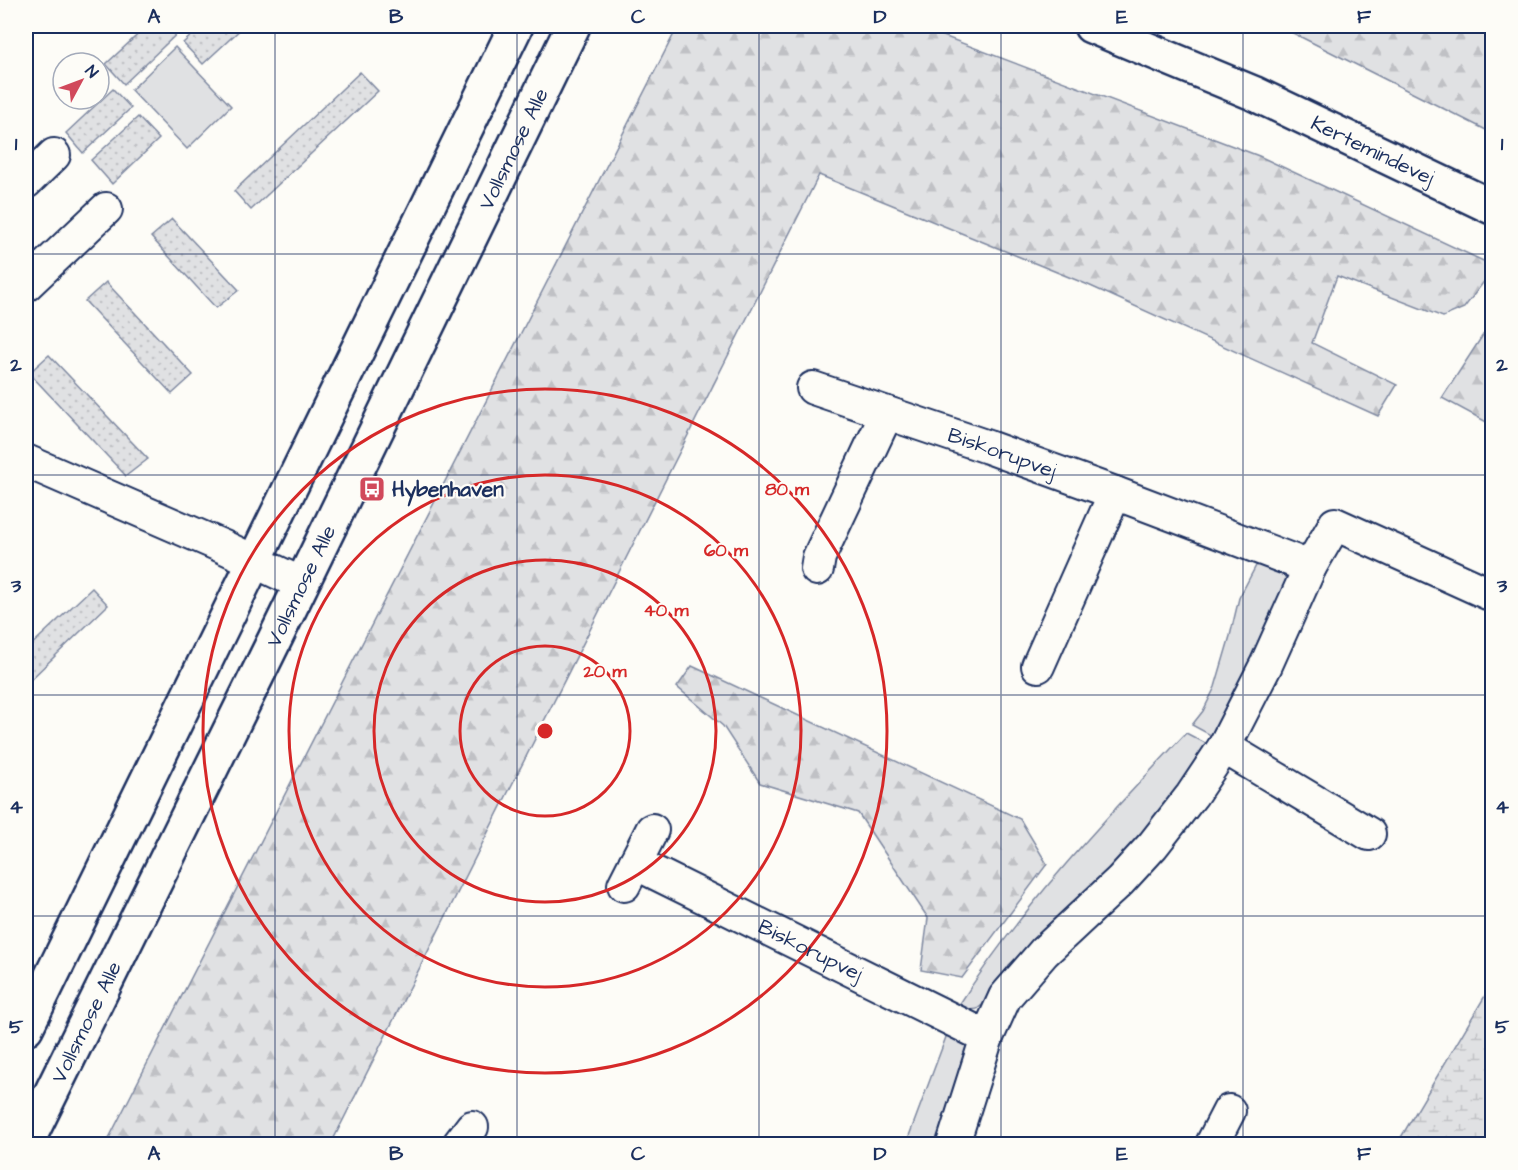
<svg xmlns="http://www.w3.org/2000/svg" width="1518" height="1170" viewBox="0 0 1518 1170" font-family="'Architects Daughter',sans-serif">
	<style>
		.grass { fill: #e0e1e3; stroke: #7e88a0; stroke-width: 1.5 }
		.forest { fill: url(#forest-firs); stroke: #7e88a0; stroke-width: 1.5 }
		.wetland { fill: url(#wetland-marsh); stroke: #7e88a0; stroke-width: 1.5 }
		.park { fill: url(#park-dots); stroke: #7e88a0; stroke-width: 1.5 }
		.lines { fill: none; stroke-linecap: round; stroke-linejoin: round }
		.minor-casing { stroke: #1b2f5e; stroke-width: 36 }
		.tertiary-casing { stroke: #1b2f5e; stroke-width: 38 }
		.secondary-casing { stroke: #1b2f5e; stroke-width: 38 }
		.minor { stroke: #fdfcf7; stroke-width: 32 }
		.tertiary { stroke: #fdfcf7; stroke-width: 33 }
		.secondary { stroke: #fdfcf7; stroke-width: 33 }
		.grid { fill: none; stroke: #1b2f5e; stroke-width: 1.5; stroke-opacity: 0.55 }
		.ring { fill: none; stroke: #d62828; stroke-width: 3 }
		.labels { text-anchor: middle; stroke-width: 4.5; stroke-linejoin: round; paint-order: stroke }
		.street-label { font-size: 21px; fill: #1b2f5e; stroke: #fdfcf7 }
		.poi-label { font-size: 21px; font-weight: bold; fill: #1b2f5e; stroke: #fdfcf7; text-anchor: start }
		.centre { fill: #d62828; stroke: #fdfcf7; stroke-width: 3 }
		.ring-label { font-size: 18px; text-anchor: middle; font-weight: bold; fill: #d62828; stroke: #fdfcf7; stroke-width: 4.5; stroke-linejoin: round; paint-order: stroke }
		.neatline { fill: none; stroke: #1b2f5e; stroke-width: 2 }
		.grid-label { font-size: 20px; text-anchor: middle; font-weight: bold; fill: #1b2f5e }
	</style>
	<defs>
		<pattern id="forest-firs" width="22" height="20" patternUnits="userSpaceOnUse" patternTransform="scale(1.5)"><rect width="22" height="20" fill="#e0e1e3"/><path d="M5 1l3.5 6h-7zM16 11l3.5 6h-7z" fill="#c0c1c5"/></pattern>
		<pattern id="wetland-marsh" width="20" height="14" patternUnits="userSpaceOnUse" patternTransform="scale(1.5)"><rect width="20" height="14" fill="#e0e1e3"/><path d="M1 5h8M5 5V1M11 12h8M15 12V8" fill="none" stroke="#c0c1c5"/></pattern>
		<pattern id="park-dots" width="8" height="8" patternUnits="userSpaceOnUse" patternTransform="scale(1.5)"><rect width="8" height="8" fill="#e0e1e3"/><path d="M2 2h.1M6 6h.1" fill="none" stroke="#c0c1c5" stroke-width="1.8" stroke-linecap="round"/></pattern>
	</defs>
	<rect width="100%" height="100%" fill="#fdfcf7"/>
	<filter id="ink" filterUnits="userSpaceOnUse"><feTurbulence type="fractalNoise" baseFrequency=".0167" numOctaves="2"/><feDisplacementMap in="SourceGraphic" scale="12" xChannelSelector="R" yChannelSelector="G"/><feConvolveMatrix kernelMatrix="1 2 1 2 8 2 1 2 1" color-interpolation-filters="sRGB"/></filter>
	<g filter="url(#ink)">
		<!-- grass -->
		<g class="grass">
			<polygon points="175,47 231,106 187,149 131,90"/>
			<polygon points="1258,562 1282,572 1291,588 1216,738 1192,725 1203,711 1215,687 1230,636 1239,598"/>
			<path d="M1186,733L1211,746L1126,857L1009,965L995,990L986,1002L977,1009L969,1010L959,1005C1023,905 1105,819 1186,733Z"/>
			<polygon points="949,1029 963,1036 971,1051 940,1144 906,1144"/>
		</g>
		<!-- forest -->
		<g class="forest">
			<polygon points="678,26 917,26 1259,156 1492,265 1492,271 1464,308 1443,317 1337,276 1312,343 1397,385 1378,416 1086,284 819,175 331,1144 106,1144"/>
			<polygon points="1279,26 1492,26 1492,133"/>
			<polygon points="1492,321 1492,425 1442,398"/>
			<polygon points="692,666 1020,819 1047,864 962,978 921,970 928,918 858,813 760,783 723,726 677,687"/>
		</g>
		<!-- wetland -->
		<polygon class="wetland" points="1492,984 1492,1144 1397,1144"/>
		<!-- park -->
		<g class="park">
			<polygon points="147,26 185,26 124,84 106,64"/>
			<polygon points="202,26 244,26 203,64 183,43"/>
			<polygon points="360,72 378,91 251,210 234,191"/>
			<polygon points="113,89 131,108 83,153 66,133"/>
			<polygon points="138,117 159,139 112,184 91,160"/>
			<polygon points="172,219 239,290 216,308 151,237"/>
			<polygon points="106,282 193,375 172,394 85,301"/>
			<polygon points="49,355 148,459 126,476 29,373"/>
			<polygon points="92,588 108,605 26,684 26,650"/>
		</g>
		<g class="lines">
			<defs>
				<g id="minor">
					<polyline points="26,182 54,155"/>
					<polyline points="26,285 106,209"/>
					<path id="s1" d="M813,388L988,447L1115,493L1310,567"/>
					<polyline points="26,461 224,547 302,584"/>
					<polyline points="817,569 819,557 887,413"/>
					<polyline points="1038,666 1115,493"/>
					<polyline points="1224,747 1369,834"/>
					<path id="s2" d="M635,863L987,1037"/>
					<polyline points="624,885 652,830"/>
					<polyline points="459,1144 472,1127"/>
					<polyline points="953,1144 987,1037 1005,997 1044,952 1120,881 1153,845 1192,795 1224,747 1266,665 1310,567 1335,524 1492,595"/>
					<polyline points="1212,1144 1229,1111"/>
				</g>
				<g id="tertiary">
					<polyline points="26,1028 516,26"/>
					<path id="s3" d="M26,1144L274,641L573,26"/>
				</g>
				<g id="secondary">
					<path id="s4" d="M1091,26L1253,93L1492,207"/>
				</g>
			</defs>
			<!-- minor casing -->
			<use href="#minor" class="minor-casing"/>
			<!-- tertiary casing -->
			<use href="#tertiary" class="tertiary-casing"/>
			<!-- secondary casing -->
			<use href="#secondary" class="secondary-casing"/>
			<!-- minor -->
			<use href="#minor" class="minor"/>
			<!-- tertiary -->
			<use href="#tertiary" class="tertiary"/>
			<!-- secondary -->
			<use href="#secondary" class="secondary"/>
		</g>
	</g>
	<!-- grid -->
	<path class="grid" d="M275,26V1144M517,26V1144M759,26V1144M1001,26V1144M1243,26V1144M26,254H1492M26,475H1492M26,695H1492M26,916H1492"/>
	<!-- distance rings -->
	<g class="ring">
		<circle cx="545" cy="731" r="85"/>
		<circle cx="545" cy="731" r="171"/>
		<circle cx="545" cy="731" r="256"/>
		<circle cx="545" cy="731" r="342"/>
	</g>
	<!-- icons -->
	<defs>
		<symbol id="bus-square" viewBox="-11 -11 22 22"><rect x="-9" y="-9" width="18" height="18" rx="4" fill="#d1495b" stroke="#fdfcf7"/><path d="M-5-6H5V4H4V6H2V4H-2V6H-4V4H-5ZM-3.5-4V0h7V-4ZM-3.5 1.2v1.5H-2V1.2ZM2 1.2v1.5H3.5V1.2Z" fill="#fff"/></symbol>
	</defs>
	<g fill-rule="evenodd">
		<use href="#bus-square" x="357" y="474" width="30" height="30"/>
	</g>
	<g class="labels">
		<!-- street labels -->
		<g class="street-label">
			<text dy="7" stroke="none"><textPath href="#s3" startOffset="1108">Vollsmose Alle</textPath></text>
			<text dy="7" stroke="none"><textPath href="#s4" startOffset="308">Kertemindevej</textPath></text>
			<text dy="7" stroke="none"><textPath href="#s1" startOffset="200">Biskorupvej</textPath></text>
			<text dy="7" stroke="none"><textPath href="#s3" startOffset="622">Vollsmose Alle</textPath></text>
			<text dy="7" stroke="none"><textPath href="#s2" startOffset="196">Biskorupvej</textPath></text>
			<text dy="7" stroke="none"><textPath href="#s3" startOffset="136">Vollsmose Alle</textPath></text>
		</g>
		<!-- poi labels -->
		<g class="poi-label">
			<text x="392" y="496">Hybenhaven</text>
		</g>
	</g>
	<circle cx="545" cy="731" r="9" class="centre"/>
	<g class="ring-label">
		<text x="787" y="495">80 m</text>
		<text x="726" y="556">60 m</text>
		<text x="666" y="616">40 m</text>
		<text x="605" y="677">20 m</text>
	</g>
	<!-- margin -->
	<rect width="1518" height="1170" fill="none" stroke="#fdfcf7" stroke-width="66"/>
	<!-- north arrow -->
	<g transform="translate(81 81) rotate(49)"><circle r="28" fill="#fdfcf7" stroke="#a3aaba" stroke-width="1.5"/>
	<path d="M0-4.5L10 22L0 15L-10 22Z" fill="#d1495b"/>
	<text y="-9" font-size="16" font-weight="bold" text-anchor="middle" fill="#1b2f5e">N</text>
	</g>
	<rect x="33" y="33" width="1452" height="1104" class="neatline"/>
	<g class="grid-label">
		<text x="154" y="23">A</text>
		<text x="396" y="23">B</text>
		<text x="638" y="23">C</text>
		<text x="880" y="23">D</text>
		<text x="1122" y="23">E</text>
		<text x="1364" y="23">F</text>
		<text x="16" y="150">1</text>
		<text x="1502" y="150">1</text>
		<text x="16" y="371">2</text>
		<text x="1502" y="371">2</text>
		<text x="16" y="592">3</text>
		<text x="1502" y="592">3</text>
		<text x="16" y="813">4</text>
		<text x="1502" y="813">4</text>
		<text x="16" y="1033">5</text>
		<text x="1502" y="1033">5</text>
		<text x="154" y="1160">A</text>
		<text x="396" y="1160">B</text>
		<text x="638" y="1160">C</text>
		<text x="880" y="1160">D</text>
		<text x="1122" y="1160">E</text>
		<text x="1364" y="1160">F</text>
	</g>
</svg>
